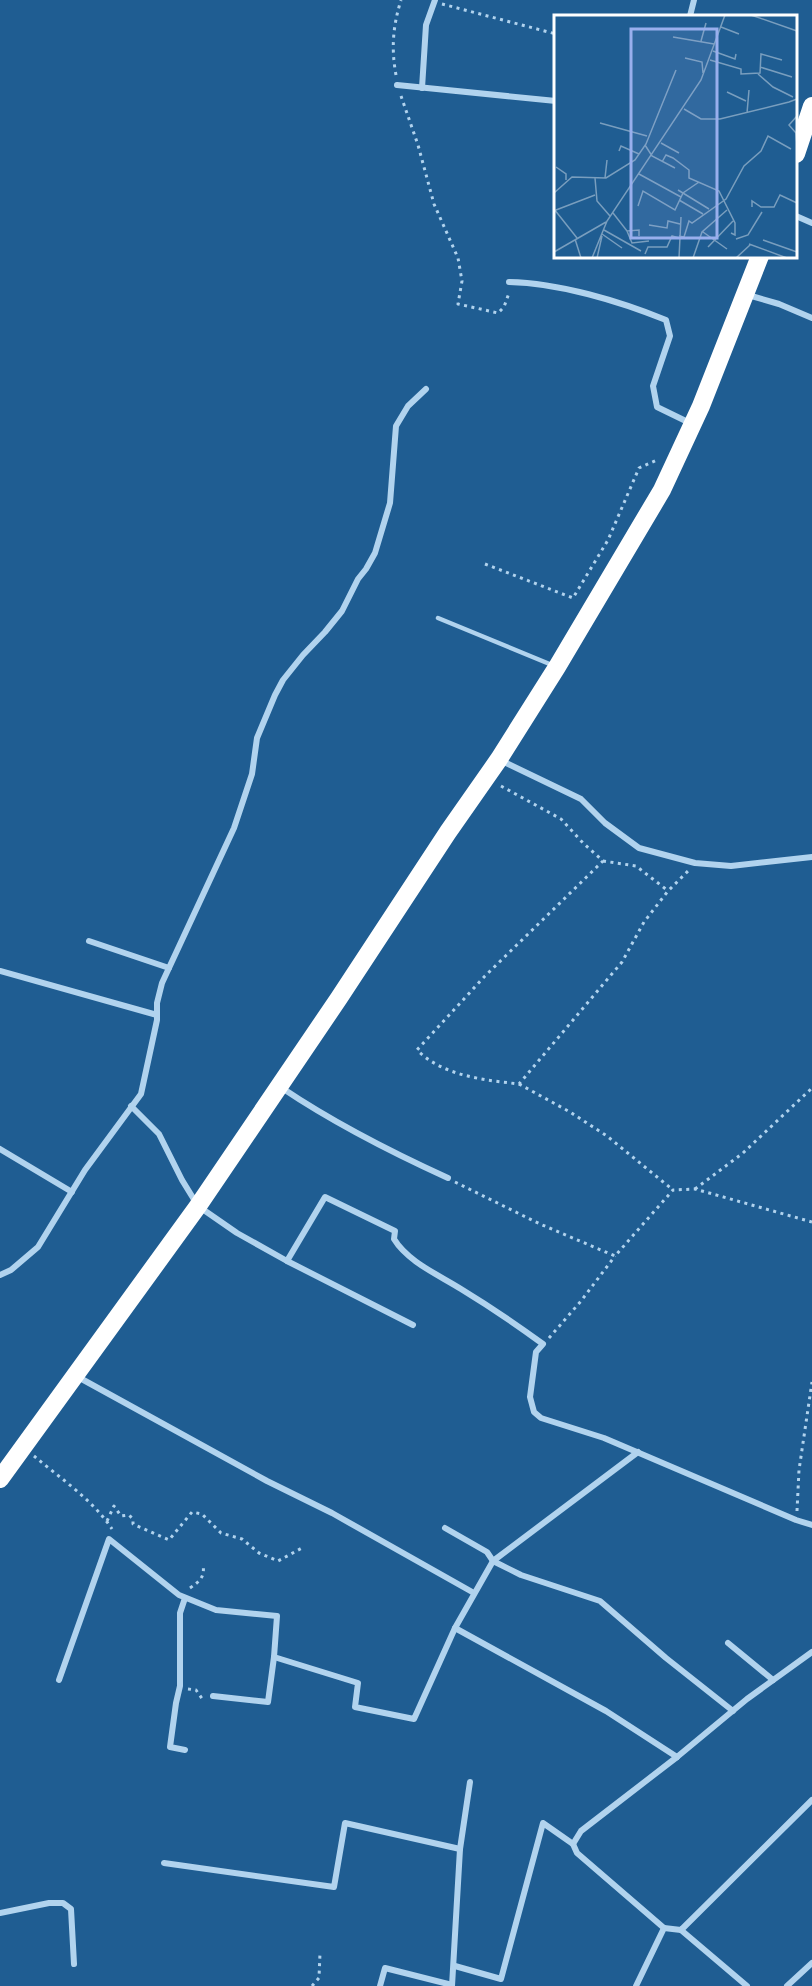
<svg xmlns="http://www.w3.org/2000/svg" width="812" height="1986" viewBox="0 0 812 1986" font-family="Inter,sans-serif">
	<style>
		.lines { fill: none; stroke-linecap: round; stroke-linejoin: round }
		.path { stroke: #b1d3ee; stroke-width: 3; stroke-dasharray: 3 4.5; stroke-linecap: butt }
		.lane { stroke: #b1d3ee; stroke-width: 4.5 }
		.street { stroke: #b1d3ee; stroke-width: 6 }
		.highway { stroke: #fff; stroke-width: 18 }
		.inset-road { fill: none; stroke: #799ebe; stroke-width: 1.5 }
		.view { fill: #99afed; fill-opacity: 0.15; stroke: #99afed; stroke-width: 3 }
		.inset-edge { fill: none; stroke: #fff; stroke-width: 3 }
	</style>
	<rect width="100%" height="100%" fill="#1f5d92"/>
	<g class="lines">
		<!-- path -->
		<g class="path">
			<polyline points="442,4 556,34"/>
			<path d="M396,75C391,48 393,26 401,0"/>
			<polyline points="401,96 418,145 434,204 458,258 462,281 458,304 498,313 504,307 509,293"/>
			<polyline points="485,564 573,598 608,540 639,468 657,460"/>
			<path d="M501,786L561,819L583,843L603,861L485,976L417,1050C443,1076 484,1080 519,1084L622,962L644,922L668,891L688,871"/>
			<polyline points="603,861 636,866 667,890"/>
			<polyline points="519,1084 570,1112 607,1136 673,1190"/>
			<polyline points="455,1182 540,1224 615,1256 673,1190 695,1189 812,1222"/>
			<polyline points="695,1189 743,1153 812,1088"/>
			<polyline points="549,1338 581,1301 615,1256"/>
			<path d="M34,1456C60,1478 93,1500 112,1529"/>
			<polyline points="797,1511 799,1470 812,1382"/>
			<polyline points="107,1521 114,1506 121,1516 129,1515 133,1519 133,1524 169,1540 192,1512 202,1514 221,1533 242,1539 259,1553 278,1561 302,1548"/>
			<path d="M190,1588C200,1581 205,1577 203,1564"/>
			<polyline points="188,1689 196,1690 203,1700"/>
			<polyline points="312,1986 319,1978 320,1953"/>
		</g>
		<!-- lane -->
		<polyline class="lane" points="438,618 552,665"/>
		<!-- street -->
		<g class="street">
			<polyline points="690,16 694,0"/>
			<polyline points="397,85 556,101"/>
			<polyline points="422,88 426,25 435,0"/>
			<polyline points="796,216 812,223"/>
			<path d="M509,282C559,283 619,301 666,320L670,336L653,386L657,407L692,424"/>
			<polyline points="748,295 779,304 812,318"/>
			<polyline points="500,760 581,799 605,823 639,848 695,863 731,866 812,857"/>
			<polyline points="89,941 169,968"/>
			<polyline points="0,971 157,1015"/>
			<path d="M282,1088C334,1123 391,1152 448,1178"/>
			<polyline points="131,1106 159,1134 182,1180 198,1206 237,1233 287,1261 413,1325"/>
			<polyline points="0,1149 72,1192"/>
			<path d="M287,1261L325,1197L395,1231L394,1239C408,1262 439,1275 461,1289C489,1306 517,1325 543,1344L536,1352L530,1397L534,1412L541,1418L604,1438L796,1520L812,1525"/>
			<polyline points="0,1275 11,1270 38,1247 85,1170 141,1094 157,1020 157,1003 162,983 234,828 252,774 257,738 275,695 283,680 303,655 325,632 342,611 358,579 366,569 375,553 390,503 396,426 408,406 426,389"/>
			<polyline points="78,1377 267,1481 332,1513 474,1593"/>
			<polyline points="445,1528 487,1552 493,1561 521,1575 600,1601 666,1658 733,1711"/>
			<polyline points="455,1628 606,1711 677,1757"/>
			<polyline points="728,1643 773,1680"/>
			<polyline points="59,1680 109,1539 179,1595 216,1610 277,1616 274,1657 358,1683 355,1707 414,1719 455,1628 493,1561 638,1452"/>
			<polyline points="213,1696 268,1702 274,1657"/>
			<polyline points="185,1750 170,1747 176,1703 180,1686 180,1613 185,1598"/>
			<polyline points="573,1844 577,1853 664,1928"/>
			<polyline points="164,1863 334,1887 345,1823 460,1849"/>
			<polyline points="0,1913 49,1903 63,1903 71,1909 74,1964"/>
			<polyline points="681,1930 747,1986"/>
			<polyline points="455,1966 501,1979 543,1823 573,1844 581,1831 677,1757 747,1699 812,1652"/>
			<polyline points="380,1986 385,1968 452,1985"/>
			<polyline points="452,1986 460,1849 470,1782"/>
			<polyline points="636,1986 664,1928 681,1930 812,1800"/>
			<polyline points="787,1986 812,1963"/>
		</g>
		<!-- highway -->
		<g class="highway">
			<polyline points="796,154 812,106"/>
			<polyline points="0,1479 198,1206 339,998 448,832 499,759 557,667 662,490 701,406 760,256"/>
		</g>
	</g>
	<!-- overview -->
	<g transform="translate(554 15)">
		<rect width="243" height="243" fill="#1f5d92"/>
		<path class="inset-road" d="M197,0L243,16M167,12L185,19M119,22L160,29M147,26L152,8M159,36L181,44L182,39M131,43L148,47L149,58M156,45L187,54V59L206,58L207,39L228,45M206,52L238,62M204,59L219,72L239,82M173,77L192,86M130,94L147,104H166L235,87L243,84V79M193,98L195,75M243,101L235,110L242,118L243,130M46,108L93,121M107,128L125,138M91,130L98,141L121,153M65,136L67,131L85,139M108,147L112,140L119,143L135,155V163L165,176L181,208V220L177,218M2,152L12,159V165M85,159L127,182M41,163L43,186L56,201M51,163L53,145M124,175L155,194M0,178L18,162L52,163L81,145L92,129L122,55M125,185L149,199M84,191L89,176L121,195L129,178L145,167M198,192V186L207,192H220L226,180L243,188M0,194L23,223M2,195L41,180M59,198L73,216L85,215V221M95,210L113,213L114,206L126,209M50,215L87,236M73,216L78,228L95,226M149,217L173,234M48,219L68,233M125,221L130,222L135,206L138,208L172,184L190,151L207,136L214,121L237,134M21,224L27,243M182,224L194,220L208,197M209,225L243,237M195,229L233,243M154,232L179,206M0,237L52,207M91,239L94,232H113L118,221L125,223M38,243L53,206L147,65L171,0M43,243L48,221M125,243L127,202M139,243L148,217L173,195M182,243L196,230"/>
		<path class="view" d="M77,14H163V223H77Z"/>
		<rect width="243" height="243" class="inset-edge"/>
	</g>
</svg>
